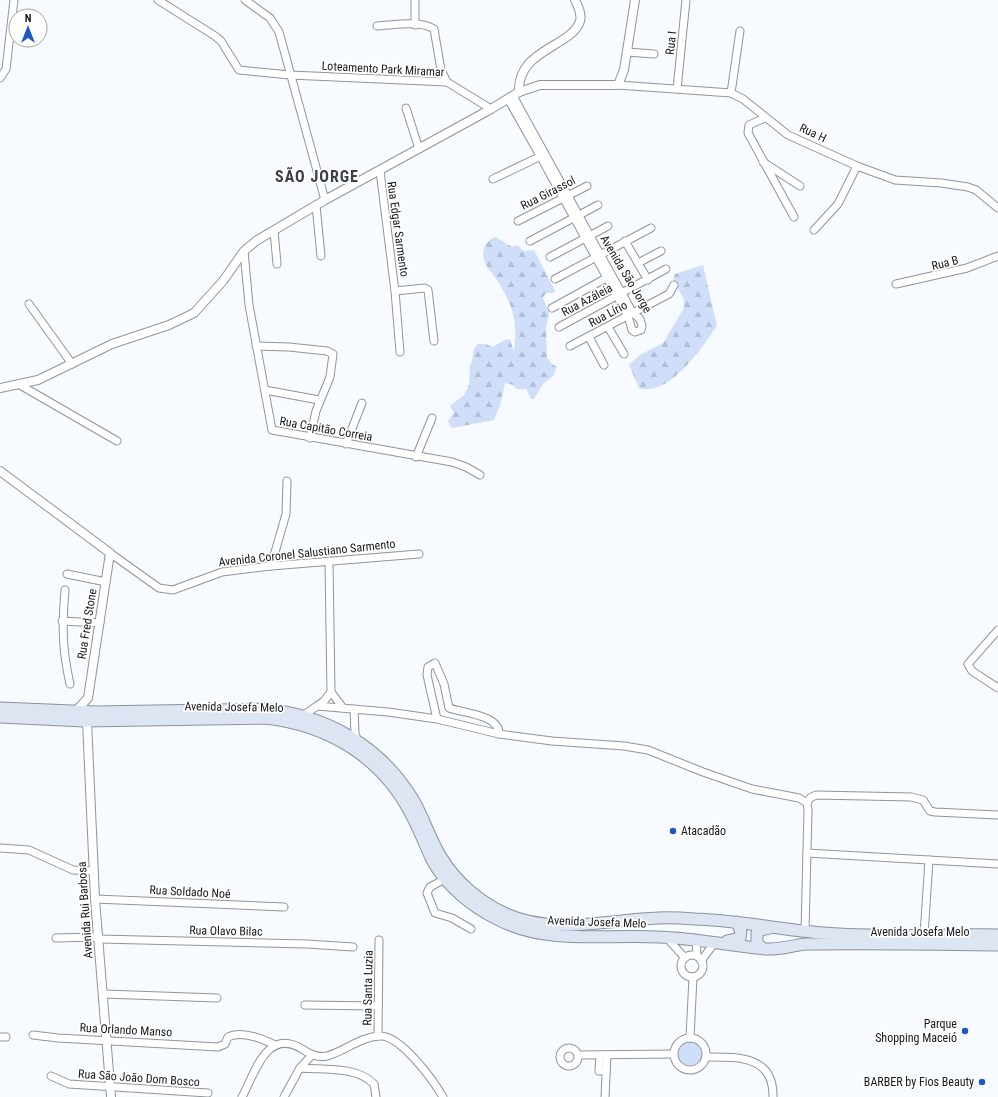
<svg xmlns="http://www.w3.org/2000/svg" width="998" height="1097" viewBox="0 0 998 1097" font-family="'Roboto Condensed',sans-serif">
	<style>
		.green { fill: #cfdef9 }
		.forest { fill: url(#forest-firs) }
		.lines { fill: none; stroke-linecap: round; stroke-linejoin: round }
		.minor-casing { stroke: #8f949e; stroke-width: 9 }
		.tertiary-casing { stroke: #8f949e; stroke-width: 10 }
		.primary-casing { stroke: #8892a2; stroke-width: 13 }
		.minor { stroke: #fff; stroke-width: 7 }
		.tertiary { stroke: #fff; stroke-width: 8 }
		.primary { stroke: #dde5f2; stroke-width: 11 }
		.poi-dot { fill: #1d58c5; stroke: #fff; stroke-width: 1.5 }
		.labels { text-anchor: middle; stroke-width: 3.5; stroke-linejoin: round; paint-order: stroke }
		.street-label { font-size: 12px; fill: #16181b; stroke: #fff }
		.poi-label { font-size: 12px; fill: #16181b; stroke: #fff; text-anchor: end }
		.district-label { font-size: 16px; font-weight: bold; letter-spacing: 1px; fill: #3b4048; stroke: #fff }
	</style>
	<defs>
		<pattern id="forest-firs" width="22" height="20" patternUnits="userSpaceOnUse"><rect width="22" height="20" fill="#cfdef9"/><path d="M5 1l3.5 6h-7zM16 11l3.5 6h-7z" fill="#b1bed5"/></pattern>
	</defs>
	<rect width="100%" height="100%" fill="#f7fafe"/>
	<!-- green -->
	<circle class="green" cx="690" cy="1054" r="13"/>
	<!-- forest -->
	<g class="forest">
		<path d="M496,237L512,247L517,245L524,251L534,250L555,291L552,293H546L543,297L549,314L546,328L547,357L552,364L557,367L553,376L543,384L534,399H531L526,389H517L513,385L505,383L500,406L494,420L452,428L448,421L454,413L450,406L464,395L469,385L470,365L472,361L474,349L478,344H486L492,347L507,339L510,340L514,351C518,322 513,305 497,280C493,274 485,266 484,259C481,249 487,239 496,237Z"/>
		<path d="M703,265L717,326C702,347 669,398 639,388L629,365L640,355L663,343L684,308V299L673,281L675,274Z"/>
	</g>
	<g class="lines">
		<defs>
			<g id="minor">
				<polyline points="158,0 215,36 221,41 239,70 290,75 447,82 491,109"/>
				<polyline points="245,0 270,18 279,32 325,200"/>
				<polyline points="415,25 415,0"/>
				<path d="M377,26C395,25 419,20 434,29L441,70L447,82"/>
				<polyline points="627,52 654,54"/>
				<polyline points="0,78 6,69 14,0"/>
				<polyline points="618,85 731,93 743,99 788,135 857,166 895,180 941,183 968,187 976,190 998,208"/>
				<polyline points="677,89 686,0"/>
				<polyline points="731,93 740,31"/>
				<polyline points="508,99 538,152 628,316 632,330 635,332 641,330 642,326 640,319 633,313 611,274 513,96"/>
				<polyline points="406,108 419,149"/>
				<polyline points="765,118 749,125 748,133 794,217"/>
				<polyline points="763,162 800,186"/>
				<polyline points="380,171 395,291 400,352"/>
				<polyline points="493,179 541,156"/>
				<polyline points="316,205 321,256"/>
				<polyline points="518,221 587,186"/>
				<polyline points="814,230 838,204 857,166"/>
				<polyline points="274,231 277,264"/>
				<polyline points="530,241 598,205"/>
				<polyline points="625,241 648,280"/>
				<polyline points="244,251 249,305 272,430 452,462 466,467 480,475"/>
				<polyline points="550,257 608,226"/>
				<polyline points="638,263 661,251"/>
				<polyline points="555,279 651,228"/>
				<polyline points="896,284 967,268 998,256"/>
				<polyline points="395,291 425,288 428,290 434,341"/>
				<polyline points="29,304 72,364"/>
				<polyline points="552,308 610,276"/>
				<polyline points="559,327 666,269"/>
				<polyline points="608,327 624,354"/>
				<polyline points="589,337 604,365"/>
				<polyline points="256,346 289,347 327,351 333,354 330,377 316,411 310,438"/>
				<polyline points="570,346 669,294 674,285"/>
				<polyline points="20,385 117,441"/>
				<polyline points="265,390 319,400"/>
				<polyline points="346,444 362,403"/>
				<polyline points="416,457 432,418"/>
				<polyline points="110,553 159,588 173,590 222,572 271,566 419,554"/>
				<polyline points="329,561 331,692 343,708"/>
				<polyline points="271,566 286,514 287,481"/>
				<polyline points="67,574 106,582"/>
				<path d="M65,590C62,626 62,649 70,684"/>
				<polyline points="62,621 100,623"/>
				<polyline points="998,630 968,664 972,671 998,688"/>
				<polyline points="317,706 324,701 331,692"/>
				<polyline points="354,709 355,734 358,741"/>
				<polyline points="304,715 317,706 388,712 437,719 499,734 552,741 624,746 648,750 703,772 752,789 799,798 807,803 808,810 805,931"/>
				<path d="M437,719L427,675L428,667L435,663L444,684L449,708C463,713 500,715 499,734"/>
				<polyline points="807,803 810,798 816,795 911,797 923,800 930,811 935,812 998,815"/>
				<polyline points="0,848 29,850 73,870 94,871"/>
				<polyline points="807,853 998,864"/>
				<polyline points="445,879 430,887 427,893 435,913 452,918 471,929"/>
				<polyline points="95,899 284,907"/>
				<polyline points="924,935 929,860"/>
				<polyline points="666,937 685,958"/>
				<polyline points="56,938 99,937"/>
				<polyline points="99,939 307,944 353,947"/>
				<polyline points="696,940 697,956"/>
				<circle cx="692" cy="966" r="11"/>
				<polyline points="701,961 715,942"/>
				<polyline points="104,994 217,998"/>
				<polyline points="305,1005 378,1006"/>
				<path d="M33,1035L58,1038L218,1047L225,1044L228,1037C242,1030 263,1039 275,1045"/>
				<polyline points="378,1036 379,940"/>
				<polyline points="0,1037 6,1037"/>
				<circle cx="690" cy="1054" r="16"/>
				<polyline points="690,1038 693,977"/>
				<circle cx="569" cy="1057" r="9"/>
				<polyline points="578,1055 673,1054"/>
				<polyline points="600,1055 599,1071 606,1071"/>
				<path d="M706,1057C737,1057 774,1055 773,1097"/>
				<path d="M300,1068C324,1070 357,1066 374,1084L376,1097"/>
				<polyline points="51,1076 69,1084 208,1093"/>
				<path d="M242,1097C255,1073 267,1027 302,1049C310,1054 317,1058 327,1056C345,1051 360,1037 379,1036C400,1034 433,1080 443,1097"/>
				<polyline points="284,1097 300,1068 312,1055"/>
				<polyline points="605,1097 607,1055"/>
			</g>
			<g id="tertiary">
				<path d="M519,92C517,49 572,47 580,21C582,14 578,6 575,0"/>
				<polyline points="0,388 38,380 112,344 169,325 194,313 223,281 244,251 256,241 325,200 491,109 519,92 540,85 618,85 624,70 635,0"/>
				<polyline points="0,471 110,553 88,698 76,711"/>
				<polyline points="87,721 95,899 111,1097"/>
			</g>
			<g id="primary">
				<path d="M0,708L96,712L264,709C327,715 381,746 414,801C424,819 430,839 441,857C456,882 480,902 506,914C553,935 608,920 658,918C670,917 683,918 695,919C738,920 781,930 823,933C881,938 940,934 998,935"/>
				<path d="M0,717L84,721L265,718C329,725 381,757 411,814C419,829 425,845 432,860C446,886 472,907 499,920C548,945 606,934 658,937C695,938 730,946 766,949C780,950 793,945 807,944C871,943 934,944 998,945"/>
				<polyline points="727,941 740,938 741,932 737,922"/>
				<polyline points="762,948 757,943 757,933 760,930 770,928"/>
			</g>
		</defs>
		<!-- minor casing -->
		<use href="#minor" class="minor-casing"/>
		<!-- tertiary casing -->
		<use href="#tertiary" class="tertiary-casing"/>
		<!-- primary casing -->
		<use href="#primary" class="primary-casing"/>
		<!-- minor -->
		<use href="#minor" class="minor"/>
		<!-- tertiary -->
		<use href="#tertiary" class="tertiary"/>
		<!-- primary -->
		<use href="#primary" class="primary"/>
	</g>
	<!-- markers -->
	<g class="poi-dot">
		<circle cx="673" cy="831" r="4"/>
		<circle cx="965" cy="1031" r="4"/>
		<circle cx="982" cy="1082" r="4"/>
	</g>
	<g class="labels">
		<!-- street labels -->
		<g class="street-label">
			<text transform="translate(671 43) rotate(-84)" y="4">Rua I</text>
			<text transform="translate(383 69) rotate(3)" y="4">Loteamento Park Miramar</text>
			<text transform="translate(813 133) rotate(25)" y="4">Rua H</text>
			<text transform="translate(548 193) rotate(-27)" y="4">Rua Girassol</text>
			<text transform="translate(398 229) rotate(82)" y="4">Rua Edgar Sarmento</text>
			<text transform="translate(945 263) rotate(-14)" y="4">Rua B</text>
			<text transform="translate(626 274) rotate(59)" y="4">Avenida São Jorge</text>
			<text transform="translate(587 300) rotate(-28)" y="4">Rua Azáleia</text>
			<text transform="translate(608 314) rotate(-28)" y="4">Rua Lírio</text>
			<text transform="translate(326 429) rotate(10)" y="4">Rua Capitão Correia</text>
			<text transform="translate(307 553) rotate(-6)" y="4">Avenida Coronel Salustiano Sarmento</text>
			<text transform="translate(87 624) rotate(-81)" y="4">Rua Fred Stone</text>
			<text transform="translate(234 707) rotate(1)" y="4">Avenida Josefa Melo</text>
			<text transform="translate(190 892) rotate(3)" y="4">Rua Soldado Noé</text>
			<text transform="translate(85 910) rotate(-94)" y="4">Avenida Rui Barbosa</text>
			<text transform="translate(597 922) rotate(2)" y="4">Avenida Josefa Melo</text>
			<text transform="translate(226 931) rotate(1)" y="4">Rua Olavo Bilac</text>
			<text x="920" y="936">Avenida Josefa Melo</text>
			<text transform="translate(368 988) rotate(-89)" y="4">Rua Santa Luzia</text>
			<text transform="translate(126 1030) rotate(3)" y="4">Rua Orlando Manso</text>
			<text transform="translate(139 1078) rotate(4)" y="4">Rua São João Dom Bosco</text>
		</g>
		<!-- poi labels -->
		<g class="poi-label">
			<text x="681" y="835" text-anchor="start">Atacadão</text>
			<text x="957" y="1028">Parque<tspan x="957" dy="14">Shopping Maceió</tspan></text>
			<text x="974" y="1086">BARBER by Fios Beauty</text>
		</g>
		<!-- district labels -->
		<g class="district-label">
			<text x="317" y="182">SÃO JORGE</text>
		</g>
	</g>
	<!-- north arrow -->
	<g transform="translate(28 28)"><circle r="19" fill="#ffffff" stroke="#a2a3a4"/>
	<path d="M0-3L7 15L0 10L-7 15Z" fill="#1d58c5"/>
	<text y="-6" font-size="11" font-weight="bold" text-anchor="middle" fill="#16181b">N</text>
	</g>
</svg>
